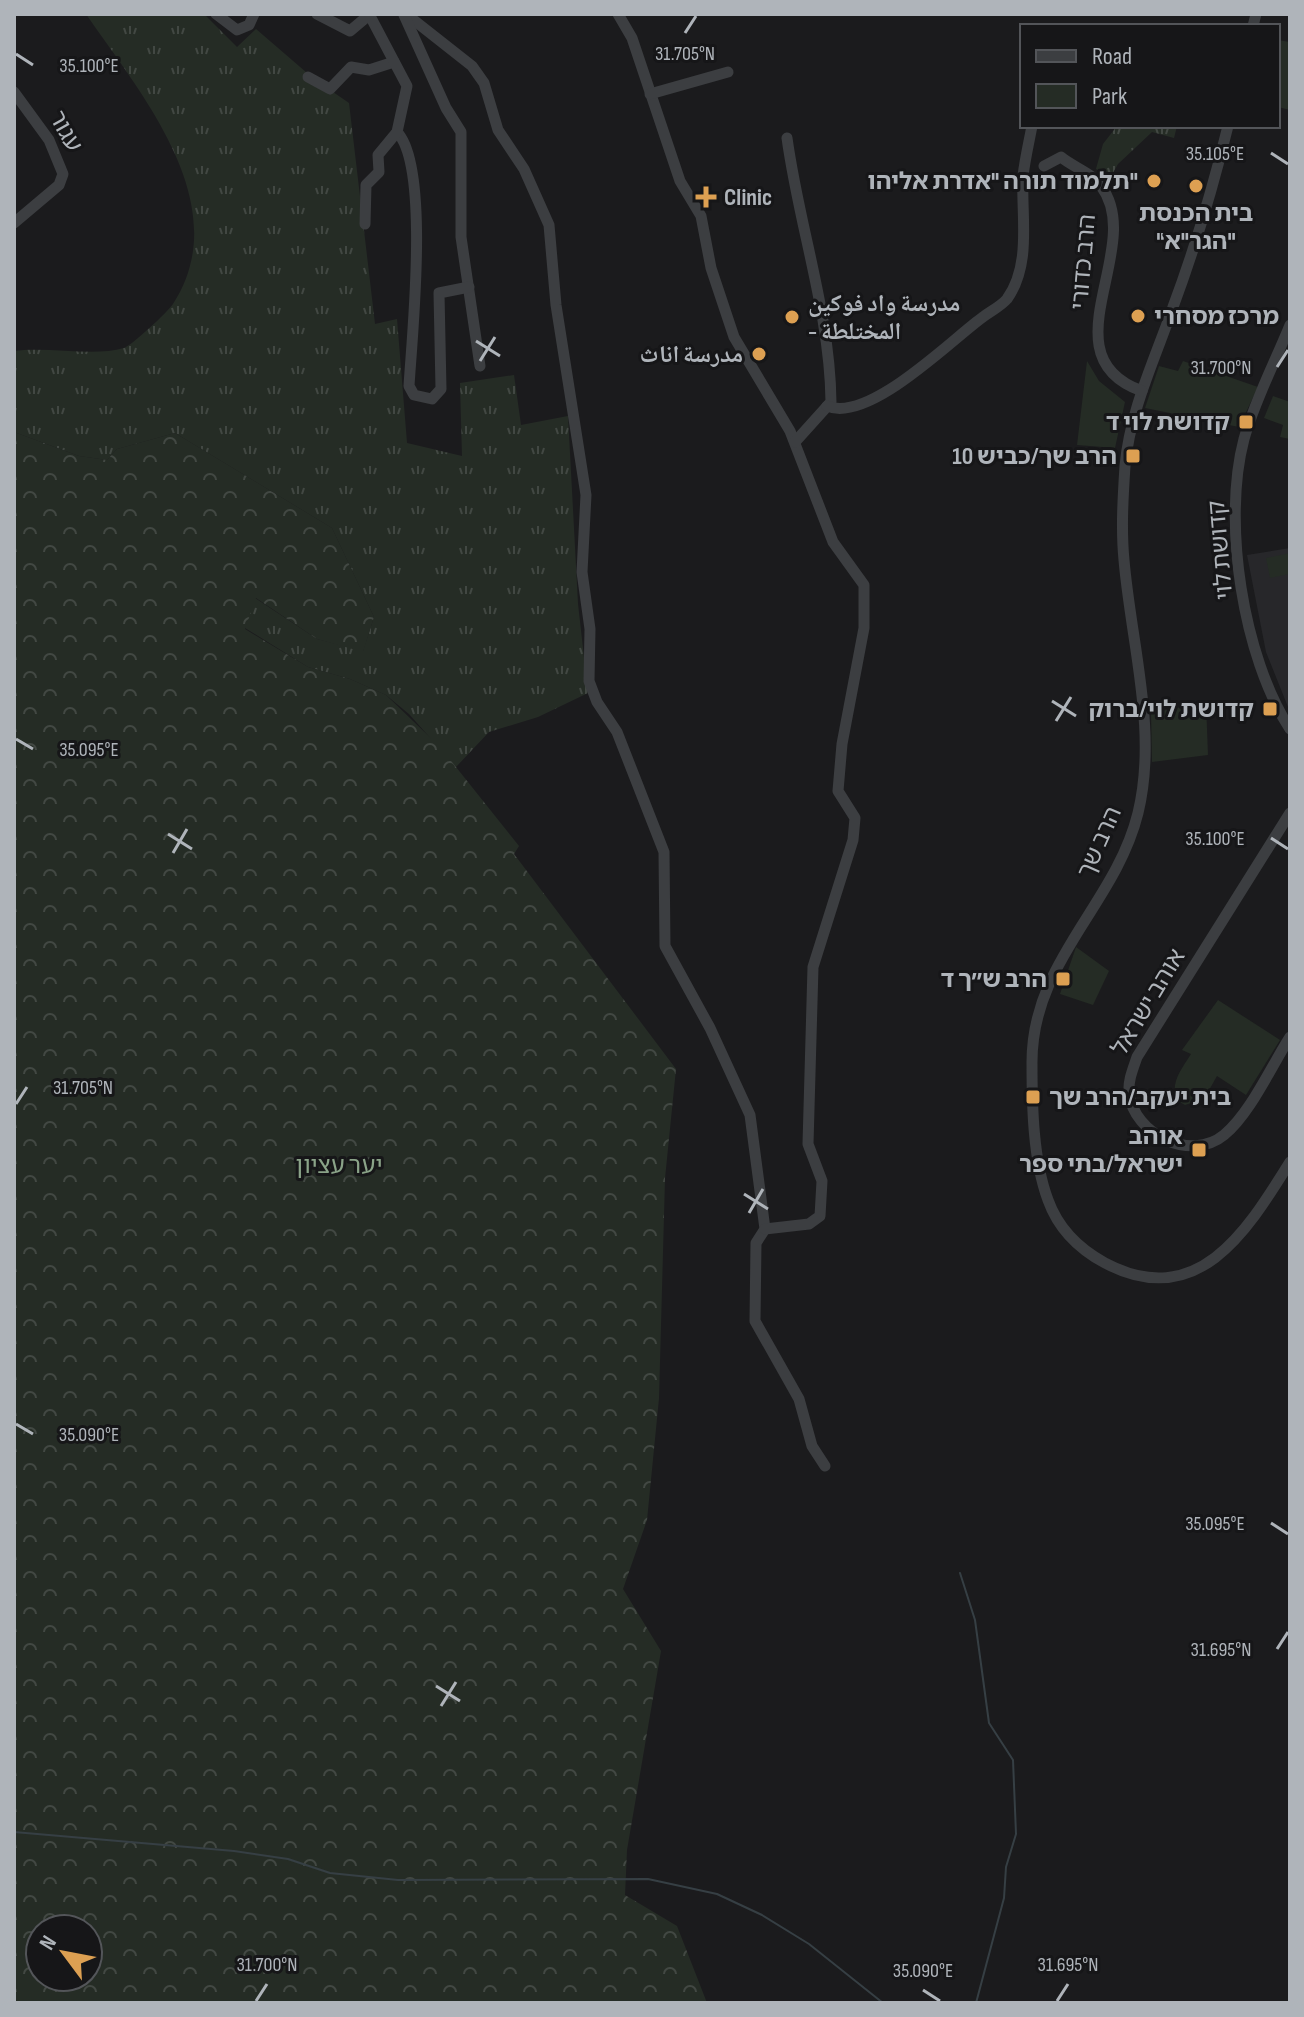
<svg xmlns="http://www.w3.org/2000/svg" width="1304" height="2017" viewBox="0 0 1304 2017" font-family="'Sofia Sans Condensed','Noto Naskh Arabic','Noto Sans Hebrew',sans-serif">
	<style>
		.built { fill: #27272a }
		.grass { fill: url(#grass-tufts) }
		.forest { fill: url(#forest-crowns); fill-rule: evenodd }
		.green { fill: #252c25 }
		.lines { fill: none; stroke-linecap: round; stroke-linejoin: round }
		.stream { stroke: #363f44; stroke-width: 2 }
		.minor { stroke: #3c3e41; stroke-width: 11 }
		.ticks { fill: none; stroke: #afb4ba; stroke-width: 3 }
		.poi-dot { fill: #dda052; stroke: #161618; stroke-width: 3 }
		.labels { text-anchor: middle; stroke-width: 6; stroke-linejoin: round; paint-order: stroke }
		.street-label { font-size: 24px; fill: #afb4ba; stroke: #161618 }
		.poi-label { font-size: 24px; font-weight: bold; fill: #afb4ba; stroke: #161618; text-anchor: end }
		.park-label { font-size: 24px; fill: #8aa388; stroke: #161618 }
		.ticks-label { font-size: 20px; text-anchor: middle; fill: #afb4ba; stroke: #161618; stroke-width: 6; stroke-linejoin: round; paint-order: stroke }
	</style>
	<defs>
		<pattern id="grass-tufts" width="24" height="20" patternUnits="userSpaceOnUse" patternTransform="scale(2)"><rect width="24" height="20" fill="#252c25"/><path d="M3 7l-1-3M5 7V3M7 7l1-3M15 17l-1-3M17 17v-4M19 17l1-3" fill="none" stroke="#424843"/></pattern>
		<pattern id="forest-crowns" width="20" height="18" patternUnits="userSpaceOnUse" patternTransform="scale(2)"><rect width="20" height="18" fill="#252c25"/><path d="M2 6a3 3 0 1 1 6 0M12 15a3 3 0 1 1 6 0" fill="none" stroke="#424843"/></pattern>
	</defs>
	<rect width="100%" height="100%" fill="#1b1b1d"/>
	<!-- built -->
	<polygon class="built" points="1290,548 1290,712 1266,652 1247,555"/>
	<!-- grass -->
	<g class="grass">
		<path d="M86,14H204L237,47L256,29L314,79L349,103L375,324L397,319L407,443L462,456L460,383L514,375L521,425L568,416L578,604L588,693L538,717L489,732L456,767L409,714L386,695L350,679L308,667L245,628L255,598L317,639L363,651L374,617L332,528L175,433L117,449L107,460L79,456L14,432V351C47,346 94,357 124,348C131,346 168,312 173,304C237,205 141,94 86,14Z"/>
		<polygon points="1117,126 1177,126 1174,138 1152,132 1118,164 1110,178 1096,169 1103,144"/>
	</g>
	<!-- forest -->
	<path class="forest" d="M14,432L79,456L107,460L117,449L175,433L332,528L374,617L363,652L317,639L256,598L245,629L308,667L350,679L386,695L440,747L519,846L514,854L676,1069L665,1178L659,1398L647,1520L623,1589L661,1651L627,1850L625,1895L677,1926L707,2003H14ZM40,1929H88V1977H40Z"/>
	<!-- green -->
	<g class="green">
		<polygon points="1278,40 1290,42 1290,110 1278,107"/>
		<polygon points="1087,361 1099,381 1125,402 1115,448 1077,445"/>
		<polygon points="1183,361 1258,387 1239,427 1145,408 1159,366 1178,371"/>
		<polygon points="1273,396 1290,402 1290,439 1280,437 1283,425 1264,418"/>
		<polygon points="1290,553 1290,574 1270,578 1266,558"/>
		<polygon points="1206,702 1208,755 1152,762 1151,713"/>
		<polygon points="1076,947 1109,971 1093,1005 1060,994"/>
		<path d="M1218,1000L1280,1040L1246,1095L1217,1076L1204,1099L1185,1105L1176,1100C1171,1081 1181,1070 1191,1054L1182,1050Z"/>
	</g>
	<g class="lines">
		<!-- stream -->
		<g class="stream">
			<polyline points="960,1573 975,1620 989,1723 1013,1760 1016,1834 1006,1867 1004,1898 976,2003"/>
			<polyline points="14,1832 234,1851 288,1859 330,1873 398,1880 648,1879 717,1894 762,1915 809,1944 883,2003"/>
		</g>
		<!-- minor -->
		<g class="minor">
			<polyline points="216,14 237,30 249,25 254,14"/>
			<polyline points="317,14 350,31 369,15"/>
			<polyline points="406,14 472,66 484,83 498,130 524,169 549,225 556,305 586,495 582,572 590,629 589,681 597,702 617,732 664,852 665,946 710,1028 750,1115 765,1229 756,1243 755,1321 799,1399 812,1446 825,1466"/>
			<polyline points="618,14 632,38 680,181 701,216 711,268 734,337 790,431 833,542 864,585 864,628 842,744 838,791 855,818 853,840 813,967 808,1144 822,1181 820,1216 809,1224 765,1229"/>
			<polyline points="404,15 446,108 461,132 461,237 480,366"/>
			<polyline points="1253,26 1256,14"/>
			<polyline points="308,77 330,89 351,67 369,70 394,62"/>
			<polyline points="14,92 49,140 63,174 59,185 14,223"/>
			<polyline points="650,94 728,72"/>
			<path d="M1228,126C1213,187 1195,248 1173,307C1155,359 1130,410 1125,466C1123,497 1121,529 1124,560C1131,643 1158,731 1138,813C1115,906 1031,961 1032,1064C1032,1106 1033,1160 1048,1200C1058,1228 1079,1249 1105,1263C1198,1312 1247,1231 1290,1162"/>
			<path d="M397,132C430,166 412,335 409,386L414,395L432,399L441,389L439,293L469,287"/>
			<path d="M787,138C799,226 830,313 831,402L795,442"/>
			<path d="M1044,166L1061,157C1073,167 1092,173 1101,186C1147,247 1044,356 1142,391"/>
			<polyline points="365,224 366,185 379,172 378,155 397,132 407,86 369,14"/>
			<path d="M1290,325C1275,362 1255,400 1244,439C1222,522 1243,657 1290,729"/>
			<path d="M827,406C869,424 953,338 983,317C992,310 1000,307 1007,299C1032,264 1021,216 1023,176C1025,159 1029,142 1032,126"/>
			<path d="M1290,813L1137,1057C1133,1069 1128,1080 1129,1093C1134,1135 1191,1162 1224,1135C1250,1114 1272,1065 1290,1037"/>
		</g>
	</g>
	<!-- ticks -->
	<path class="ticks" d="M685,33L696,16M16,54L33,65M1271,153L1288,164M476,341L500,356M480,361L495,337M1277,367L1288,350M1052,701L1076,716M1056,721L1071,697M16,739L33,749M168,834L192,849M1271,838L1288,849M173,853L187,829M16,1104L27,1087M744,1194L768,1209M749,1213L763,1189M16,1424L33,1434M1271,1523L1288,1534M1277,1649L1288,1632M436,1686L460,1701M441,1706L456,1682M923,1990L940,2001M256,2001L267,1984M1057,2001L1068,1984"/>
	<!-- markers -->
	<g class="poi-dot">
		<circle cx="1154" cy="181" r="8"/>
		<circle cx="1196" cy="186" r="8"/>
		<path d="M702 185h8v8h8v8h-8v8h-8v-8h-8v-8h8z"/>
		<circle cx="1138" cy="316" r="8"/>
		<circle cx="792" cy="317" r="8"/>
		<circle cx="759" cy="354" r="8"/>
		<rect x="1238" y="414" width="16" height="16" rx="4"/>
		<rect x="1125" y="448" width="16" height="16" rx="4"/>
		<rect x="1262" y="701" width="16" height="16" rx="4"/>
		<rect x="1055" y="971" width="16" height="16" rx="4"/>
		<rect x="1025" y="1089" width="16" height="16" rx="4"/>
		<rect x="1191" y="1142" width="16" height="16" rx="4"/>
	</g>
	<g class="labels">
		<!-- street labels -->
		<g class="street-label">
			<text transform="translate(66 131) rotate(61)" y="8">עגור</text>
			<text transform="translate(1083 262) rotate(-85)" y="8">הרב כדורי</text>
			<text transform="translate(1220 550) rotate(-95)" y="8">קדושת לוי</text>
			<text transform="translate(1099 842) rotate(-66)" y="8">הרב שך</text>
			<text transform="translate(1148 1002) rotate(-59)" y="8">אוהב ישראל</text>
		</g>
		<!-- poi labels -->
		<g class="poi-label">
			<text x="1138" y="189">תלמוד תורה "אדרת אליהו"</text>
			<text x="724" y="205" text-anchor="start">Clinic</text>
			<text x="1196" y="221" text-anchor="middle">בית הכנסת<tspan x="1196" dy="28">"הגר"א"</tspan></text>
			<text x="808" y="311" text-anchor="start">مدرسة واد فوكين<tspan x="808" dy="28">- المختلطة</tspan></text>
			<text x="1154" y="324" text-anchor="start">מרכז מסחרי</text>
			<text x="743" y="362">مدرسة اناث</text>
			<text x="1230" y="430">קדושת לוי ד</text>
			<text x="1117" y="464">הרב שך/כביש 10</text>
			<text x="1254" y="717">קדושת לוי/ברוק</text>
			<text x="1047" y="987">הרב ש״ך ד</text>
			<text x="1049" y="1105" text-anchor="start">בית יעקב/הרב שך</text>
			<text x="1183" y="1144">אוהב<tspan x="1183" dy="28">ישראל/בתי ספר</tspan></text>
		</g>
		<!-- park labels -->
		<g class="park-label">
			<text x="339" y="1173">יער עציון</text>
		</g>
	</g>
	<g class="ticks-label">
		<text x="685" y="60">31.705°N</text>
		<text x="89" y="72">35.100°E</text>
		<text x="1215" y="160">35.105°E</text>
		<text x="1221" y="374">31.700°N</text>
		<text x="89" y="756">35.095°E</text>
		<text x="1215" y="845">35.100°E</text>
		<text x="83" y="1094">31.705°N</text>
		<text x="89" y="1441">35.090°E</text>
		<text x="1215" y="1530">35.095°E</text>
		<text x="1221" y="1656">31.695°N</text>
		<text x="267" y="1971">31.700°N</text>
		<text x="1068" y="1971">31.695°N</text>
		<text x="923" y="1977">35.090°E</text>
	</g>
	<!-- border -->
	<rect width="1304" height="2017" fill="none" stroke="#afb4ba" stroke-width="32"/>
	<!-- legend -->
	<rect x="1020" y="24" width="260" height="104" fill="#161618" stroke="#535559" stroke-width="2"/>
	<rect x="1036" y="50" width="40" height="12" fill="#3c3e41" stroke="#535559" stroke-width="2"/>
	<text x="1092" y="64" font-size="24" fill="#afb4ba">Road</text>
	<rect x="1036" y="84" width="40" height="24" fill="#252c25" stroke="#535559" stroke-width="2"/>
	<text x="1092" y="104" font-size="24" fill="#afb4ba">Park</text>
	<!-- north arrow -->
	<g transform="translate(64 1953) rotate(302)"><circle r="38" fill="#161618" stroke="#535559" stroke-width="2"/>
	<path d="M0-6L14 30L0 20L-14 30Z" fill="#dda052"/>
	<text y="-12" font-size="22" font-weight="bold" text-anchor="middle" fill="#afb4ba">N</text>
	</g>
</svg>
